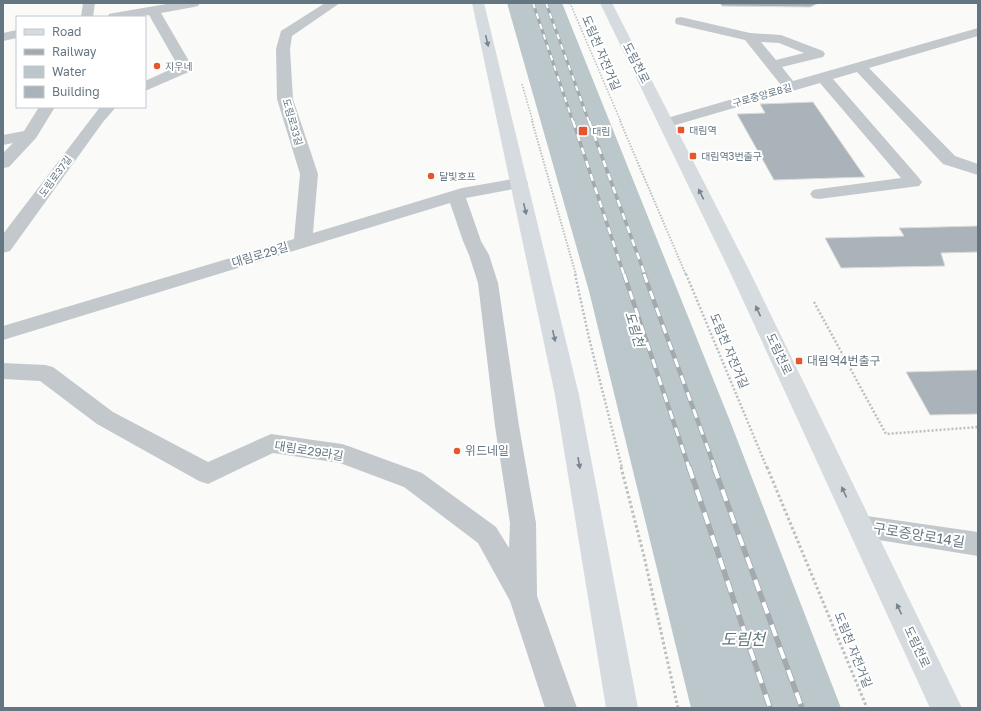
<svg xmlns="http://www.w3.org/2000/svg" width="981" height="711" viewBox="0 0 981 711" font-family="'Golos Text','Noto Sans KR',sans-serif">
	<style>
		.water { fill: #bbc7cb }
		.building { fill: #aab3b9; stroke: #dcdcda }
		.lines { fill: none; stroke-linecap: round; stroke-linejoin: round }
		.path-far3 { stroke: #bbbfc2; stroke-width: 1.5; stroke-dasharray: 1.5 1.5; stroke-linecap: butt }
		.path-far2 { stroke: #bbbfc2; stroke-width: 2; stroke-dasharray: 1.5 1.5; stroke-linecap: butt }
		.path-far1 { stroke: #bbbfc2; stroke-width: 2.5; stroke-dasharray: 2 2; stroke-linecap: butt }
		.path { stroke: #bbbfc2; stroke-width: 3; stroke-dasharray: 2.5 2.5; stroke-linecap: butt }
		.minor { fill: #c3c8cc; fill-rule: evenodd }
		.major { fill: #d6dbdf; fill-rule: evenodd }
		.rail-far3-casing { stroke: #a2aab0; stroke-width: 3 }
		.rail-far2-casing { stroke: #a2aab0; stroke-width: 3.5 }
		.rail-far1-casing { stroke: #a2aab0; stroke-width: 4.5 }
		.rail-casing { stroke: #a2aab0; stroke-width: 5.5 }
		.rail-far3 { stroke: #fff; stroke-width: 2; stroke-dasharray: 5.5; stroke-linecap: butt }
		.rail-far2 { stroke: #fff; stroke-width: 2.5; stroke-dasharray: 7; stroke-linecap: butt }
		.rail-far1 { stroke: #fff; stroke-width: 3; stroke-dasharray: 9; stroke-linecap: butt }
		.rail { stroke: #fff; stroke-width: 4; stroke-dasharray: 12; stroke-linecap: butt }
		.oneway { fill: #768591 }
		.poi-dot { fill: #e4572e; stroke: #fff; stroke-width: 1.5 }
		.labels { text-anchor: middle; stroke-width: 4; stroke-linejoin: round; paint-order: stroke }
		.far-poi-label { font-size: 10px; fill: #657683; stroke: #fff; text-anchor: start }
		.far-street-label { font-size: 10px; fill: #657683; stroke: #fff }
		.street-label { font-size: 12px; fill: #657683; stroke: #fff }
		.poi-label { font-size: 12px; fill: #657683; stroke: #fff; text-anchor: start }
		.water-label { font-size: 13px; font-style: italic; fill: #60757c; stroke: #fff }
		.near-street-label { font-size: 14px; fill: #657683; stroke: #fff }
		.near-water-label { font-size: 16px; font-style: italic; fill: #60757c; stroke: #fff }
	</style>
	<rect width="100%" height="100%" fill="#fafaf8"/>
	<!-- water -->
	<polygon class="water" points="507,3 562,3 730,421 841,708 691,708 589,291"/>
	<!-- building -->
	<g class="building">
		<polygon points="720,3 819,3 810,7 722,6"/>
		<polygon points="813,102 865,177 774,180 737,114 765,113 760,104"/>
		<polygon points="978,226 978,252 941,253 945,266 841,268 825,238 904,236 899,228"/>
		<polygon points="978,370 978,414 930,415 906,372"/>
	</g>
	<g class="lines">
		<!-- path-far3 -->
		<g class="path-far3">
			<polyline points="570,3 621,122"/>
			<polyline points="522,84 533,122"/>
		</g>
		<!-- path-far2 -->
		<g class="path-far2">
			<polyline points="532,121 576,275"/>
			<polyline points="620,121 686,275"/>
		</g>
		<!-- path-far1 -->
		<g class="path-far1">
			<polyline points="575,274 589,338 622,468"/>
			<polyline points="686,274 767,468"/>
			<polyline points="814,302 886,434 978,427"/>
		</g>
		<!-- path -->
		<g class="path">
			<polyline points="621,467 644,556 678,708"/>
			<polyline points="767,467 867,708"/>
		</g>
		<!-- minor -->
		<g class="minor">
			<polygon points="83,3 95,3 93,17 81,17"/>
			<polygon points="172,3 200,3 198,6 194,7 161,13 193,68 191,71 145,91 145,81 178,66 149,15 136,17 108,17 109,14 114,13"/>
			<polygon points="325,3 340,3 292,36 290,49 293,99 318,174 313,233 462,188 519,178 525,179 528,183 525,187 519,188 466,198 481,241 489,255 498,283 519,426 536,523 537,596 577,708 545,708 510,601 478,543 404,487 340,463 273,453 208,484 199,481 97,424 40,381 3,379 3,363 45,365 53,367 113,412 208,462 271,434 342,444 351,447 422,473 496,527 509,548 510,523 495,426 478,283 469,255 463,241 450,203 3,340 3,326 294,239 300,174 277,99 276,49 281,31"/>
			<path d="M681,17L750,33L781,35L823,51L825,54L823,57L782,67L793,81L978,28V36L869,68L955,156L978,164V175L943,164L857,72L833,79L919,178L922,182L919,186L819,199L813,198L810,194L813,190L819,189L901,178L820,83L672,126L666,128L660,126L658,123L660,120L781,85L745,40L676,24L675,21L676,18ZM761,42L779,43L804,53L776,60Z"/>
			<polygon points="17,30 17,38 3,41 3,33"/>
			<polygon points="39,107 55,107 36,138 9,167 3,168 3,153 13,143 3,145 3,135 24,131"/>
			<polygon points="100,107 116,107 103,122 10,251 3,253 3,234"/>
			<polygon points="860,515 978,532 978,556 860,537 851,534 847,526 851,518"/>
		</g>
		<!-- major -->
		<g class="major">
			<polygon points="472,3 484,3 579,395 638,708 606,708 555,395"/>
			<polygon points="600,3 612,3 750,272 962,708 930,708 730,272"/>
		</g>
		<defs>
			<g id="rail-far3">
				<polyline points="533,3 573,122"/>
				<polyline points="546,3 589,122"/>
			</g>
			<g id="rail-far2">
				<polyline points="573,121 624,275"/>
				<polyline points="589,121 645,275"/>
			</g>
			<g id="rail-far1">
				<polyline points="624,274 689,468"/>
				<polyline points="644,274 715,468"/>
			</g>
			<g id="rail">
				<polyline points="689,467 770,708"/>
				<polyline points="714,467 802,708"/>
			</g>
		</defs>
		<!-- rail-far3 casing -->
		<use href="#rail-far3" class="rail-far3-casing"/>
		<!-- rail-far2 casing -->
		<use href="#rail-far2" class="rail-far2-casing"/>
		<!-- rail-far1 casing -->
		<use href="#rail-far1" class="rail-far1-casing"/>
		<!-- rail casing -->
		<use href="#rail" class="rail-casing"/>
		<!-- rail-far3 -->
		<use href="#rail-far3" class="rail-far3"/>
		<!-- rail-far2 -->
		<use href="#rail-far2" class="rail-far2"/>
		<!-- rail-far1 -->
		<use href="#rail-far1" class="rail-far1"/>
		<!-- rail -->
		<use href="#rail" class="rail"/>
	</g>
	<!-- one-way arrows -->
	<defs><path id="oneway-solid" d="M-6-.8H1V-3.2L6.5 0L1 3.2V.8H-6Z"/></defs>
	<g class="oneway">
		<use href="#oneway-solid" transform="translate(487 41) rotate(77)"/>
		<use href="#oneway-solid" transform="translate(701 194) rotate(-116)"/>
		<use href="#oneway-solid" transform="translate(525 209) rotate(77)"/>
		<use href="#oneway-solid" transform="translate(758 311) rotate(-115)"/>
		<use href="#oneway-solid" transform="translate(554 336) rotate(77)"/>
		<use href="#oneway-solid" transform="translate(579 463) rotate(80)"/>
		<use href="#oneway-solid" transform="translate(844 492) rotate(-115)"/>
		<use href="#oneway-solid" transform="translate(899 609) rotate(-115)"/>
	</g>
	<!-- markers -->
	<g class="poi-dot">
		<circle cx="157" cy="66" r="4"/>
		<rect x="677" y="126" width="8" height="8" rx="2"/>
		<rect x="578" y="126" width="10" height="10" rx="2"/>
		<rect x="689" y="152" width="8" height="8" rx="2"/>
		<circle cx="431" cy="176" r="4"/>
		<rect x="795" y="357" width="8" height="8" rx="2"/>
		<circle cx="457" cy="451" r="4"/>
	</g>
	<g class="labels">
		<!-- far-poi labels -->
		<g class="far-poi-label">
			<text x="165" y="70">지우네</text>
			<text x="689" y="134">대림역</text>
			<text x="592" y="135">대림</text>
			<text x="701" y="160">대림역3번출구</text>
			<text x="439" y="180">달빛호프</text>
		</g>
		<!-- far-street labels -->
		<g class="far-street-label">
			<text transform="translate(762 95) rotate(-16)" y="4">구로중앙로8길</text>
			<text transform="translate(293 122) rotate(74)" y="4">도림로33길</text>
			<text transform="translate(55 176) rotate(-54)" y="4">도림로37길</text>
		</g>
		<!-- street labels -->
		<g class="street-label">
			<text transform="translate(601 53) rotate(67)" y="4">도림천 자전거길</text>
			<text transform="translate(636 63) rotate(63)" y="4">도림천로</text>
			<text transform="translate(260 255) rotate(-17)" y="4">대림로29길</text>
			<text transform="translate(729 351) rotate(67)" y="4">도림천 자전거길</text>
			<text transform="translate(779 354) rotate(65)" y="4">도림천로</text>
			<text transform="translate(309 451) rotate(9)" y="4">대림로29라길</text>
			<text transform="translate(917 647) rotate(65)" y="4">도림천로</text>
			<text transform="translate(853 650) rotate(68)" y="4">도림천 자전거길</text>
		</g>
		<!-- poi labels -->
		<g class="poi-label">
			<text x="807" y="365">대림역4번출구</text>
			<text x="465" y="455">위드네일</text>
		</g>
		<!-- water labels -->
		<g class="water-label">
			<text transform="translate(635 329) rotate(73)" y="5">도림천</text>
		</g>
		<!-- near-street labels -->
		<g class="near-street-label">
			<text transform="translate(919 535) rotate(9)" y="5">구로중앙로14길</text>
		</g>
		<!-- near-water labels -->
		<g class="near-water-label">
			<text x="743" y="645">도림천</text>
		</g>
	</g>
	<!-- border -->
	<rect width="981" height="711" fill="none" stroke="#657683" stroke-width="8"/>
	<!-- legend -->
	<rect x="16" y="16" width="130" height="92" fill="#ffffff" stroke="#c1c8cd"/>
	<rect x="24" y="29" width="20" height="6" fill="#d6dbdf" stroke="#c1c8cd"/>
	<text x="52" y="36" font-size="12" fill="#657683">Road</text>
	<rect x="24" y="49" width="20" height="6" fill="#a2aab0" stroke="#c1c8cd"/>
	<text x="52" y="56" font-size="12" fill="#657683">Railway</text>
	<rect x="24" y="66" width="20" height="12" fill="#bbc7cb" stroke="#c1c8cd"/>
	<text x="52" y="76" font-size="12" fill="#657683">Water</text>
	<rect x="24" y="86" width="20" height="12" fill="#aab3b9" stroke="#c1c8cd"/>
	<text x="52" y="96" font-size="12" fill="#657683">Building</text>
</svg>
